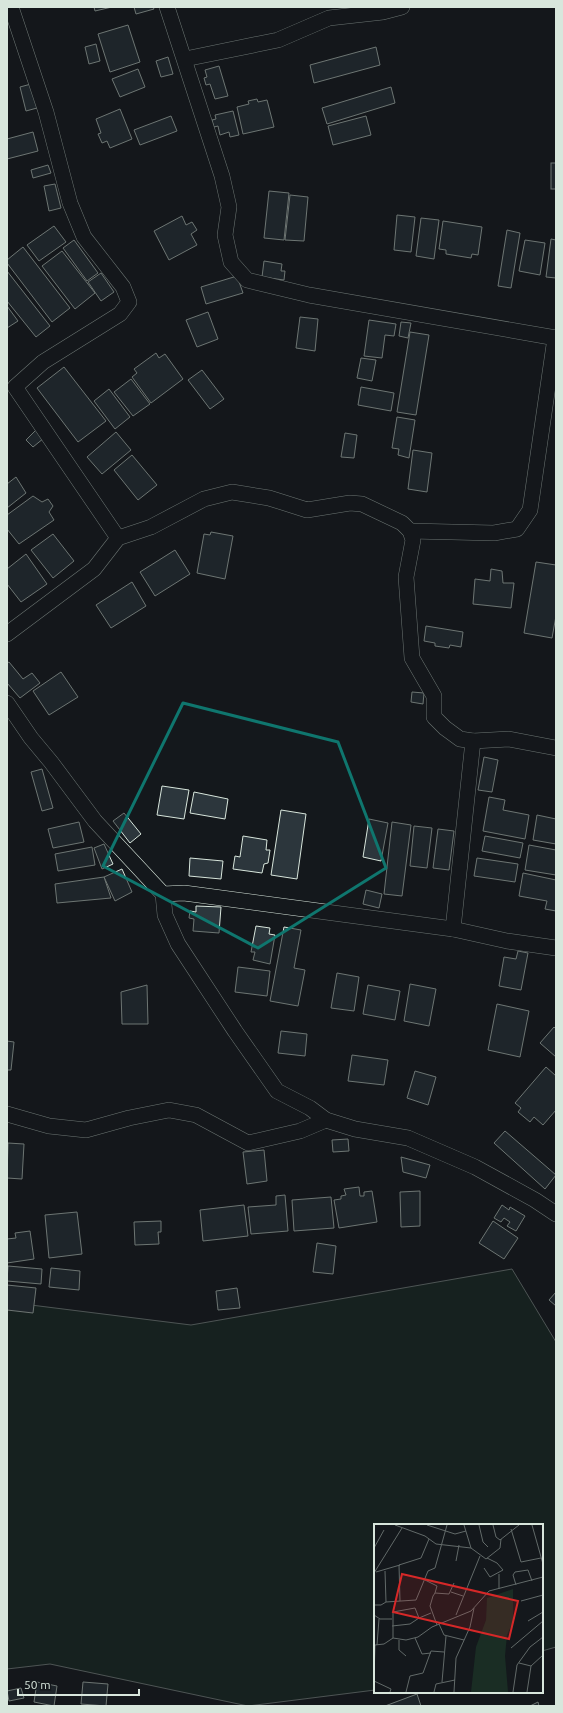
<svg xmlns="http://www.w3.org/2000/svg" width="563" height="1713" viewBox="0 0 563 1713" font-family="Ubuntu,sans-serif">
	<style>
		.green { fill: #1a2d24; stroke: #939e99 }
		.building { fill: #2c363c; stroke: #d8e6dc }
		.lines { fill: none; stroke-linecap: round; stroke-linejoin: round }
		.street-casing { stroke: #d8e6dc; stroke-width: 16 }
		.street { stroke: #14181c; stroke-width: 15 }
		.marked { fill: none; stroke: #0f766e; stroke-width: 3; stroke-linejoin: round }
		.inset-road { fill: none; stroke: #626a69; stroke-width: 1 }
		.view { fill: #d62828; fill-opacity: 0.15; stroke: #d62828; stroke-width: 2 }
		.inset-edge { fill: none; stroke: #d8e6dc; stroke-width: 2 }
	</style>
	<rect width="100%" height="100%" fill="#14181c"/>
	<!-- green -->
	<polygon class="green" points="512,1269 556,1342 556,1647 542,1651 542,1525 375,1525 375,1690 248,1706 50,1664 7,1669 7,1302 191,1325"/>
	<!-- building -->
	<g class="building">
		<polygon points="94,7 112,7 95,11"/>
		<polygon points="134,7 153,7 154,9 136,14"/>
		<polygon points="128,25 140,62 110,72 98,34"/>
		<polygon points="96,44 100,61 89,64 85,47"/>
		<polygon points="376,47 380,65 314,83 310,65"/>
		<polygon points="168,57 173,74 161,77 156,61"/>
		<polygon points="219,66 228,96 215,99 210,84 206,85 204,78 207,77 205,70"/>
		<polygon points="138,69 145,87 120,97 112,79"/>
		<polygon points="31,84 37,108 26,111 20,87"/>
		<polygon points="391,87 395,103 327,124 322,108"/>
		<polygon points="257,99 258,102 267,100 274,127 243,134 237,107 249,104 248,101"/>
		<polygon points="120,109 132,139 110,148 107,141 102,143 98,134 101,133 96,119"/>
		<polygon points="233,111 239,135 230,137 229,132 220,135 218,126 214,127 212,120 216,119 215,115"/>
		<polygon points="171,116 177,131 140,145 134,130"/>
		<polygon points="366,116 371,135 333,145 328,126"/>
		<polygon points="33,132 38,151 7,159 7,139"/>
		<rect x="551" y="163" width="5" height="26"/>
		<polygon points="48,165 51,173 33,178 31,170"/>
		<polygon points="55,184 61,208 49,211 44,186"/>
		<polygon points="269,191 289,193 284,240 264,238"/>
		<polygon points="290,195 308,197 304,241 285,240"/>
		<polygon points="397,215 415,217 411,252 394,250"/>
		<polygon points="182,216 186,225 192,222 197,230 191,234 197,245 169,260 154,231"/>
		<polygon points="421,218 439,220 434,259 416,256"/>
		<polygon points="443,221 482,227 478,255 472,254 471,258 446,254 446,250 439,249"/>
		<polygon points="54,226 66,242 39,261 27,245"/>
		<polygon points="507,230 520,233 511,288 498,286"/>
		<polygon points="551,239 556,240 556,278 546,277"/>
		<polygon points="74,240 98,273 87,281 63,248"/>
		<polygon points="525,240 545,243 540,275 519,271"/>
		<polygon points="23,247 70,308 52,322 7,263 7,260"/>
		<polygon points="62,251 95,293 75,309 42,266"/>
		<polygon points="264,261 282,264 281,271 285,271 284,280 262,277"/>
		<polygon points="7,271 50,326 36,337 7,301"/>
		<polygon points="101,273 114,292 101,301 88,282"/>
		<polygon points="237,276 243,293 206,304 201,287"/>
		<polygon points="7,306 18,321 7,328"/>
		<polygon points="208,312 218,339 197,347 186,320"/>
		<polygon points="300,317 318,319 315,351 296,348"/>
		<polygon points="369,320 396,324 394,336 385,335 382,358 364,356"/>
		<polygon points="401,322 411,323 408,338 399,336"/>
		<polygon points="410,332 429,335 416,415 397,412"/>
		<polygon points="156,353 159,358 165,354 183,379 151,403 132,377 137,373 134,369"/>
		<polygon points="361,358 376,360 372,381 357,378"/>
		<polygon points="64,367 106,421 78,442 37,388"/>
		<polygon points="202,370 224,399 210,409 188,380"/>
		<polygon points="131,379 150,404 133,416 114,392"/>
		<polygon points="361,387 394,393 391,411 358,405"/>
		<polygon points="109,389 130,417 115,429 94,401"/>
		<polygon points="397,417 415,420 409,458 398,455 399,449 392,448"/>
		<polygon points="37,429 44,438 33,447 26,440"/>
		<polygon points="116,432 131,450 102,474 87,457"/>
		<polygon points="345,433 357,435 354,458 341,457"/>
		<polygon points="413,450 432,453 427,492 408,489"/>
		<polygon points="132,455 157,485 138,500 114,470"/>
		<polygon points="16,477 26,493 7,508 7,484"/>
		<polygon points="33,496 42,502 48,499 53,506 49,512 54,520 19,544 7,529 7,515"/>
		<polygon points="211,532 233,536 225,579 197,573 204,534 210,535"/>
		<polygon points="53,534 74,561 53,578 31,550"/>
		<polygon points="175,550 190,574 155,596 140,572"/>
		<polygon points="26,554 47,584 21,602 7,584 7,569"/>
		<polygon points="536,562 556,565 556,616 552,638 524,633"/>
		<polygon points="491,569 502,571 503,583 514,583 511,608 473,604 475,579 490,581"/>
		<polygon points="132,582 146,606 111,628 96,605"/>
		<polygon points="426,626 463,632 461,647 450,645 449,648 435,646 435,643 424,641"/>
		<polygon points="9,662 23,679 32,673 40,683 20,698 7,683 7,663"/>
		<polygon points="61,672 78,697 49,715 33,691"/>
		<polygon points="412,692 424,693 423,704 411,702"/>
		<polygon points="484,757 498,760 492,792 478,790"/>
		<polygon points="42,769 53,808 42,811 31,772"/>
		<polygon points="162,786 189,790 184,819 157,815"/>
		<polygon points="194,792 228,799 225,819 190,813"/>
		<polygon points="489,797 505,800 503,810 529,815 525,839 483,831"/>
		<polygon points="281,810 306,814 297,879 271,875"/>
		<polygon points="124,813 141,834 130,843 113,821"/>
		<polygon points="537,815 556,819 556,844 533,840"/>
		<polygon points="369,819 388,823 381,861 363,857"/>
		<polygon points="79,822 84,842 53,848 48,829"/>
		<polygon points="392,822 411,825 402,896 384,894"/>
		<polygon points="414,826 432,828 427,868 410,866"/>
		<polygon points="438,829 454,831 449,870 433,868"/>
		<polygon points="243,836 267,840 266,850 270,850 268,863 264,864 262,873 233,869 235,856 240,857"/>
		<polygon points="485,836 523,843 520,858 482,851"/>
		<polygon points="104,844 113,864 102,869 94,848"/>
		<polygon points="529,845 556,850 556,875 525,870"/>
		<polygon points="92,847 95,865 58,871 55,854"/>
		<polygon points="190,858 223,861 221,879 189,876"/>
		<polygon points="477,858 518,864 515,882 474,876"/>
		<polygon points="122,869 132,892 115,901 104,877"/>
		<polygon points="523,873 556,880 556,911 545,909 547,901 519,896"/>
		<polygon points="104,877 111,898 57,903 55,884"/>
		<polygon points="366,890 382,894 379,908 363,904"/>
		<polygon points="196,906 221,907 219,933 193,931 194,919 189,918 190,911 196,912"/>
		<polygon points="256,926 270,928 269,934 275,935 270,964 253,960 255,952 251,952"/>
		<polygon points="284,927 301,930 294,968 305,970 298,1006 270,1001"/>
		<polygon points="518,951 528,953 521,990 499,986 504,957 516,959"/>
		<polygon points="238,967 270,971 267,996 235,992"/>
		<polygon points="337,973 359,977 354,1011 331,1008"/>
		<polygon points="410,984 436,989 429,1026 404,1021"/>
		<polygon points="147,985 148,1024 122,1024 121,992"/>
		<polygon points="368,985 400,991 395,1020 363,1014"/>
		<polygon points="497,1004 529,1011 520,1057 488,1050"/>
		<polygon points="554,1027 556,1029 556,1057 540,1043"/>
		<polygon points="281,1031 307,1034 305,1056 278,1053"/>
		<polygon points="7,1041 14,1042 11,1070 7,1070"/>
		<polygon points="352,1055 388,1060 384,1085 348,1081"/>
		<polygon points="546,1067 556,1076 556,1110 543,1125 534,1117 530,1122 518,1112 521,1108 515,1103"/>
		<polygon points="415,1071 436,1077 428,1105 407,1098"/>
		<polygon points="505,1131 556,1175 545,1189 494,1143"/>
		<polygon points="348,1139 349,1151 333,1152 332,1140"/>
		<polygon points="8,1143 24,1144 22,1179 7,1178"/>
		<polygon points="264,1150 267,1181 247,1184 243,1152"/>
		<polygon points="401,1157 430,1165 426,1178 403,1172"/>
		<polygon points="359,1187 360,1196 364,1196 364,1192 372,1191 377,1222 339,1228 334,1200 341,1199 341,1196 346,1195 344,1189"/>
		<polygon points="420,1191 420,1226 401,1227 400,1192"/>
		<polygon points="285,1195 288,1231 251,1234 248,1207 276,1205 276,1196"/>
		<polygon points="331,1197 334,1228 294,1231 292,1200"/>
		<polygon points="244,1205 248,1236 203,1241 200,1210"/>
		<polygon points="502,1205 509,1210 510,1207 525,1216 516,1231 507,1226 510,1222 504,1218 501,1222 494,1218"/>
		<polygon points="77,1212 82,1254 49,1258 45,1215"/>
		<polygon points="161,1221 161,1232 158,1232 159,1244 135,1245 134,1222"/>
		<polygon points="493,1221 518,1238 504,1259 479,1243"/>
		<polygon points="30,1231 34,1259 7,1263 7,1239 16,1238 15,1233"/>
		<polygon points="317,1243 336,1246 333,1274 313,1272"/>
		<polygon points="8,1266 42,1269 41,1284 7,1281"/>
		<polygon points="51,1268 80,1271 79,1290 49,1287"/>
		<polygon points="7,1285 36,1288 33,1313 7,1310"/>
		<polygon points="237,1288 240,1308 218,1310 216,1291"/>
		<polygon points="556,1292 556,1306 549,1300"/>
		<polygon points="37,1682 57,1686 54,1706 34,1702"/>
		<polygon points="83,1682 108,1684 106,1706 81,1704"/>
		<polygon points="21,1688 24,1698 9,1701 7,1691"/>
		<polygon points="417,1694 421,1706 385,1706"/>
		<polygon points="538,1702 539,1706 530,1706"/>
	</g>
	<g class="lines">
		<defs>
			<g id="street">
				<polyline points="11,7 46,112 70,203 84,237 123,287 129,302 120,314 43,362 15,387 118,538"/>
				<polyline points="167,7 222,176 229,207 225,235 231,262 247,280 309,295 556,338"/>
				<polyline points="185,59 278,40 329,18 383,12 402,7"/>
				<polyline points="410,531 494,533 517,529 530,510 555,338"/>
				<polyline points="7,634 94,569 118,538 151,527 204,499 232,492 269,498 307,510 350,503 362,504 402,523 410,531 413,540 406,577 412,658 434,696 434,717 445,728 460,739 473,741 509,739 556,748"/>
				<polyline points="7,703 31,738 51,762 95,821 163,894 165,915 178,944 235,1031 277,1091 310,1108 326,1120 355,1129 408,1138 475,1167 535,1200 556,1214"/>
				<polyline points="163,894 184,893 453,929 507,941 556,948"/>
				<polyline points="453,929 473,741"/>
				<polyline points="7,1114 49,1126 86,1130 129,1118 169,1110 196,1115 248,1143 300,1131 326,1120"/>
			</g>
		</defs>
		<!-- street casing -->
		<use href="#street" class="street-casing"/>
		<!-- street -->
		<use href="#street" class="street"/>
	</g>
	<!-- marked area -->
	<path d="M0 0H563V1713H0ZM183,703L338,742L386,868L258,948L103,866Z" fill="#14181c" fill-opacity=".55" fill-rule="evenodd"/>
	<path class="marked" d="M183,703L338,742L386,868L258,948L103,866Z"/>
	<!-- overview -->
	<g transform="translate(374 1524)">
		<rect width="169" height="169" fill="#14181c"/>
		<path d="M139,65V98L133,111L131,132L134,168H97L102,123L112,96L113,74Z" fill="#1a2d24"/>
		<path class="inset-road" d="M21,1L51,12L62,20L97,24L112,35L126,24L127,15M53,1L81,10L92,7M90,1L97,24M105,1L109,18L114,23M119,1L122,13L126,16L145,1M158,1L169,40M137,5L147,38L167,34M0,24L10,6M82,37L85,21M110,44L116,53L129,46L123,39L113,34M11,47L12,78M2,48L26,41M0,49L28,4M125,50V65M51,56L63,62L61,69M142,61L139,51L141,48L154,46L158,57M77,68L89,72M26,77L25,41L47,34L55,15M147,77L169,71M0,81H7L12,78L42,76L54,47L61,44L73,1M0,91L6,95H18M82,91L106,32M154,97L169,88M65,100L70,111L90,116M63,101L56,82L59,72L61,69L75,70L80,59M18,102L36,100L45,94M19,114V88L41,84L45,94L57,89M41,114L48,130L57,129M25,116V126L32,132M3,121L5,95M137,124L169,97M145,139L157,142L169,131M0,154L1,121L10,120L19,114L32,116L44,113L58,103L97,87L115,67L169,53M0,157L17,165L16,168M68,158L72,112M32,168L36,152L49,149L57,127L70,128M60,168L62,160L81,156M80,168L82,134L96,103L100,84M139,168L143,141L156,123L169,113M153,168L157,142"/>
		<path class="view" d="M28,50L144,77L135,115L19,88Z"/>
		<rect width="169" height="169" class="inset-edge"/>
	</g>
	<!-- border -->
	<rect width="563" height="1713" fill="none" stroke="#d8e6dc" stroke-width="16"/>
	<!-- scale -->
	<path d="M18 1689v6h121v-6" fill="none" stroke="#d8e6dc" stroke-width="2"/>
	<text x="24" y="1689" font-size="12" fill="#d8e6dc" stroke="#14181c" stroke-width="3" paint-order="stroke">50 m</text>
</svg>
